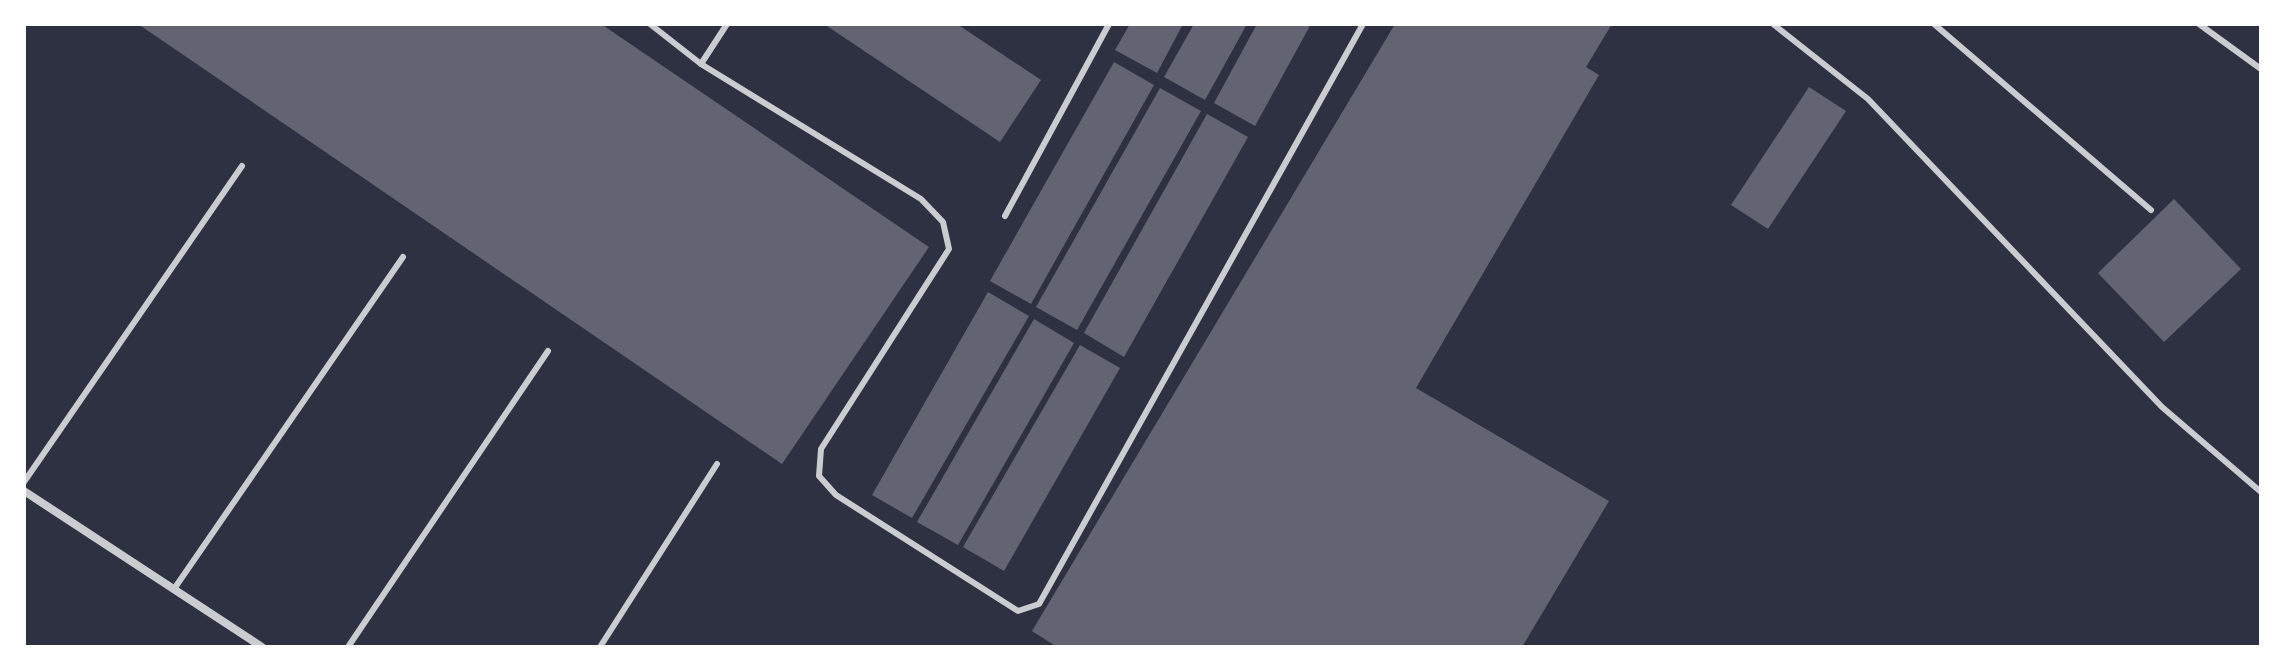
<svg xmlns="http://www.w3.org/2000/svg" width="2285" height="671" viewBox="0 0 2285 671" font-family="Raleway,sans-serif">
	<style>
		.building { fill: #626471 }
		.lines { fill: none; stroke-linecap: round; stroke-linejoin: round }
		.service { stroke: #caccd0; stroke-width: 6 }
		.minor { stroke: #caccd0; stroke-width: 8 }
	</style>
	<rect width="100%" height="100%" fill="#2d3142"/>
	<!-- building -->
	<g class="building">
		<polygon points="138,24 601,24 929,247 782,464"/>
		<polygon points="824,24 957,24 1041,80 1000,142"/>
		<polygon points="1130,24 1183,24 1157,73 1115,50"/>
		<polygon points="1194,24 1247,24 1205,100 1164,77"/>
		<polygon points="1257,24 1311,24 1255,126 1214,103"/>
		<polygon points="1395,24 1612,24 1586,67 1599,75 1416,388 1609,501 1522,647 1057,647 1032,631"/>
		<polygon points="1114,62 1154,85 1031,304 990,281"/>
		<polygon points="1809,87 1846,111 1768,229 1731,205"/>
		<polygon points="1160,88 1201,111 1077,330 1036,307"/>
		<polygon points="1207,114 1248,137 1124,357 1084,333"/>
		<polygon points="2174,199 2241,269 2164,342 2098,273"/>
		<polygon points="988,292 1029,316 912,518 872,495"/>
		<polygon points="1034,319 1074,343 958,545 917,522"/>
		<polygon points="1080,345 1120,368 1004,571 963,547"/>
	</g>
	<g class="lines">
		<!-- service -->
		<g class="service">
			<polyline points="650,24 701,64 921,199 943,222 949,249 821,449 819,476 836,495 1018,611 1039,604 1363,24"/>
			<polyline points="1773,24 1868,99 2162,407 2261,492"/>
			<polyline points="1934,24 2151,210"/>
			<polyline points="2199,24 2261,69"/>
			<polyline points="701,64 727,24"/>
			<polyline points="1005,216 1109,24"/>
			<polyline points="24,482 242,166"/>
			<polyline points="174,589 403,257"/>
			<polyline points="348,647 548,351"/>
			<polyline points="600,647 717,464"/>
		</g>
		<!-- minor -->
		<polyline class="minor" points="24,491 262,647"/>
	</g>
	<!-- border -->
	<rect width="2285" height="671" fill="none" stroke="#ffffff" stroke-width="52"/>
</svg>
